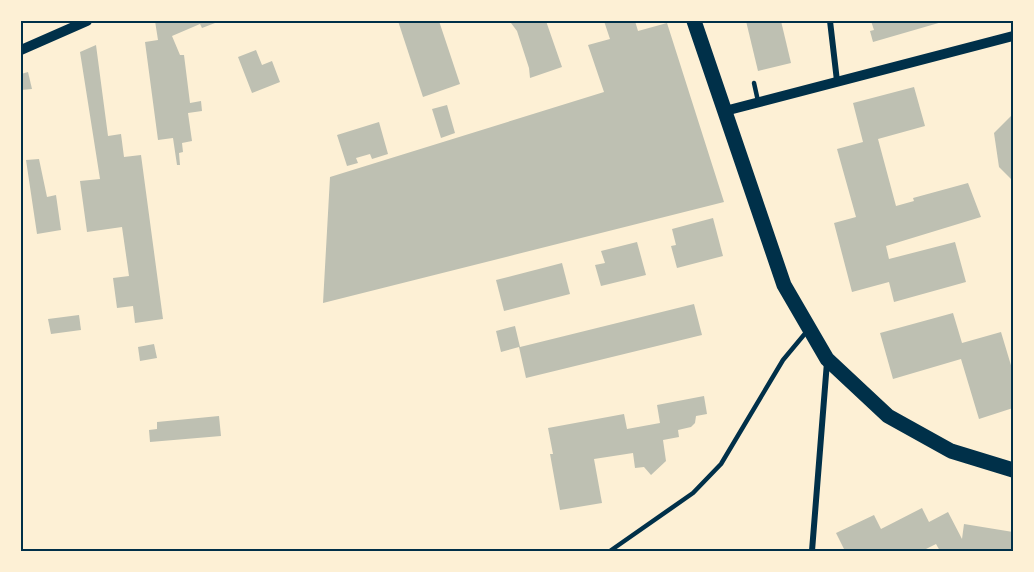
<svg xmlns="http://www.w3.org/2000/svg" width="1034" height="572" viewBox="0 0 1034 572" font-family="'Sofia Sans Condensed',sans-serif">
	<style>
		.building { fill: #bec0b2 }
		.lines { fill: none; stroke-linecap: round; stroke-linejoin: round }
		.service { stroke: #003049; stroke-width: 4.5 }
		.minor { stroke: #003049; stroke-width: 6 }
		.tertiary { stroke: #003049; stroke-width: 10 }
		.primary { stroke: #003049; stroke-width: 15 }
		.neatline { fill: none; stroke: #003049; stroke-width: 2 }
	</style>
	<rect width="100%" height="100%" fill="#fdf0d5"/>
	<!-- building -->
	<g class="building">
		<polygon points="155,21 214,21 215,23 202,28 200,24 172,36 180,55 184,55 190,103 201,101 202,111 188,113 192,141 182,143 183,152 179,153 180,165 177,165 173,138 158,140 145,42 158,40"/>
		<polygon points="398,21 439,21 460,84 423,97"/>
		<polygon points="518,21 546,21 562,67 530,78 529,68 517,31 511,23"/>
		<polygon points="604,21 635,21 638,31 667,23 724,202 323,303 330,177 604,92 588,45 610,39"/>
		<polygon points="746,21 781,21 791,63 758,71"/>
		<polygon points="871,21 942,21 942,22 873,42 870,31 874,30"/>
		<polygon points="96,45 108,136 121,134 124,157 141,155 163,319 135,323 133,306 117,308 113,278 129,276 122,227 87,232 80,181 100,179 80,52"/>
		<polygon points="256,50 262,65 272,61 280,82 252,93 238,57"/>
		<polygon points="28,72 32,89 21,90 21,74"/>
		<polygon points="914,87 925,126 878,139 896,206 914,201 913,198 968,183 981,217 886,246 889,259 955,242 966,282 894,302 889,282 852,292 834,223 856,217 837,149 863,142 853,103"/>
		<polygon points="447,105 455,133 441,138 432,109"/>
		<polygon points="1013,114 1013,181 999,167 994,133"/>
		<polygon points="379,122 388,154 372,159 370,154 356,158 358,163 347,166 337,135"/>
		<polygon points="39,159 47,197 56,195 61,230 37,234 26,160"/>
		<polygon points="713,218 723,256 677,268 671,246 676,245 672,229"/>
		<polygon points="637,242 646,275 601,286 595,265 605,263 601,251"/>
		<polygon points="562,263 570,294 504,311 496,280"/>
		<polygon points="694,304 702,335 526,378 519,347 501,352 496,331 515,326 520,347"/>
		<polygon points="953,313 962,343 1001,332 1013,372 1013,408 979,419 961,359 893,379 880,333"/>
		<polygon points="79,315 81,330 51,334 48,319"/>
		<polygon points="154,344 157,358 140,361 138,347"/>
		<polygon points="704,396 707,414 696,416 695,423 691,427 678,430 679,437 663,440 666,461 651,475 644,467 635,468 633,453 594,459 602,503 560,510 550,454 553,454 548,428 624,414 627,429 660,423 657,405"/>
		<polygon points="219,416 221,436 150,442 149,430 157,429 157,422"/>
		<polygon points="922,508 929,522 948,512 962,539 964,524 1013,532 1013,551 940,551 936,544 922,551 845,551 836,533 874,515 881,529"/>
	</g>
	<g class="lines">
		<!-- service -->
		<g class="service">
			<polyline points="754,83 758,101"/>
			<polyline points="610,551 693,493 721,464 783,360 808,330"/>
		</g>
		<!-- minor -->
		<g class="minor">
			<polyline points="830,21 837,81"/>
			<polyline points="812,551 827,362"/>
		</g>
		<!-- tertiary -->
		<g class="tertiary">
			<polyline points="21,50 87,21"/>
			<polyline points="725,111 1013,36"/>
		</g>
		<!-- primary -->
		<polyline class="primary" points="694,21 784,285 827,359 888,416 951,451 1013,470"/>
	</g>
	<!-- border -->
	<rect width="1034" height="572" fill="none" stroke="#fdf0d5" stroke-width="45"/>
	<rect x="22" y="22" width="990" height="528" class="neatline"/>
</svg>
